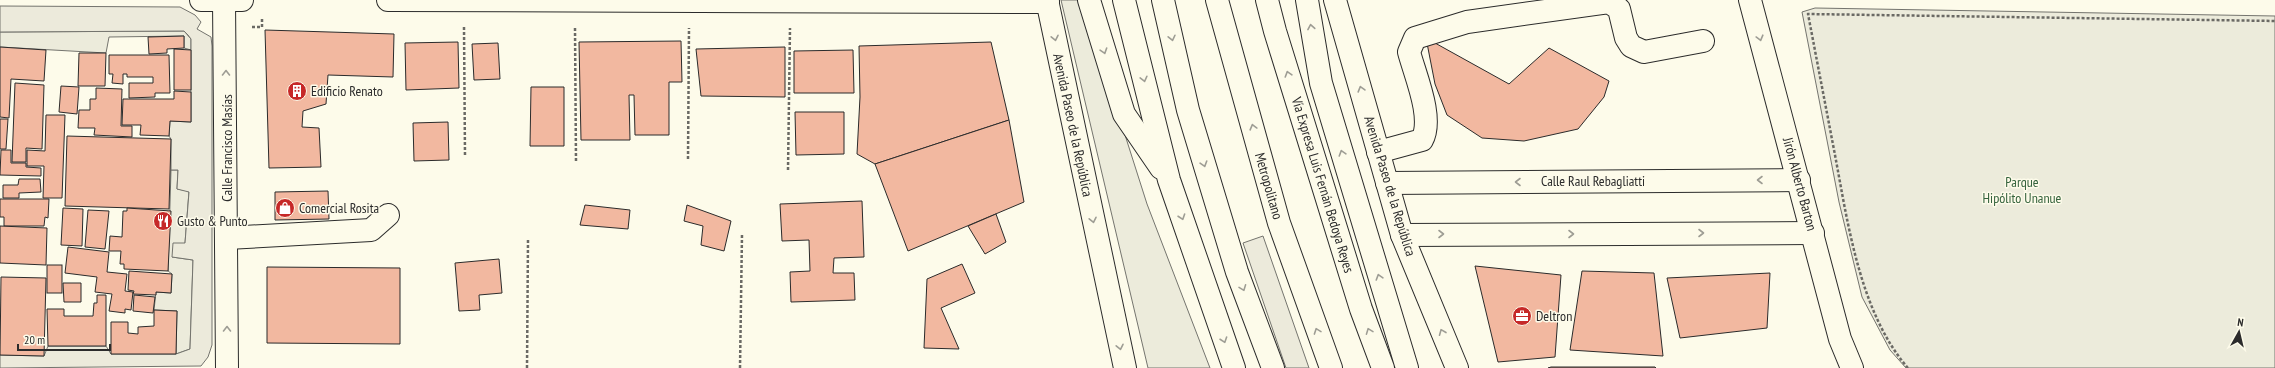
<svg xmlns="http://www.w3.org/2000/svg" width="2275" height="368" viewBox="0 0 2275 368" font-family="'PT Sans Narrow',sans-serif">
	<style>
		.green { fill: #ecebdb; stroke: #74746e }
		.parking { fill: #eceadb; stroke: #74746e }
		.building { fill: #f2b8a0; stroke: #2b2b2b }
		.lines { fill: none; stroke-linecap: round; stroke-linejoin: round }
		.minor-casing { stroke: #2b2b2b; stroke-width: 24 }
		.major-casing { stroke: #2b2b2b; stroke-width: 24 }
		.highway-casing { stroke: #2b2b2b; stroke-width: 24 }
		.path { stroke: #6a6964; stroke-width: 2.5; stroke-dasharray: 3 2; stroke-linecap: butt }
		.minor { stroke: #fdfbea; stroke-width: 22 }
		.major { stroke: #fdfbea; stroke-width: 22 }
		.highway { stroke: #fdfbea; stroke-width: 22 }
		.oneway { stroke: #9e9d94 }
		.labels { text-anchor: middle; stroke-width: 3; stroke-linejoin: round; paint-order: stroke }
		.poi-label { font-size: 14px; fill: #2b2b2b; stroke: #fdfbea; text-anchor: start }
		.street-label { font-size: 14px; fill: #2b2b2b; stroke: #fdfbea }
		.park-label { font-size: 14px; fill: #34623c; stroke: #fdfbea }
	</style>
	<rect width="100%" height="100%" fill="#fdfbea"/>
	<!-- green -->
	<g class="green">
		<polygon points="1061,0 1082,0 1147,204 1210,368 1148,368"/>
		<polygon points="1815,8 2275,16 2275,368 1906,368 1890,350 1862,297 1839,202 1802,12"/>
		<polygon points="184,31 191,39 191,50 184,48 184,36 109,37 106,53 0,47 0,32"/>
		<polygon points="171,170 178,170 177,189 189,191 185,243 172,257 193,260 190,349 176,354 177,311 154,310 156,292 171,293 172,274 168,271"/>
	</g>
	<!-- parking -->
	<g class="parking">
		<polygon points="0,6 180,7 195,15 201,22 197,29 211,37 212,46 212,345 208,357 201,366 0,368 0,355 44,356 48,346 106,346 111,354 176,354 190,349 193,260 172,257 173,243 185,243 189,192 177,189 178,170 171,170 171,139 169,136 170,121 191,122 191,39 188,35 184,31 0,32"/>
		<polygon points="1263,236 1309,368 1286,368 1243,243"/>
	</g>
	<!-- building -->
	<g class="building">
		<polygon points="265,30 394,34 393,77 328,75 326,104 303,111 302,127 319,128 321,167 269,168"/>
		<polygon points="184,36 184,48 167,49 167,53 149,54 148,37"/>
		<polygon points="1426,38 1509,84 1549,48 1609,81 1604,97 1578,129 1524,141 1482,138 1447,115 1435,84"/>
		<polygon points="681,41 682,82 669,82 669,135 635,135 634,95 629,95 630,140 581,140 579,42"/>
		<polygon points="458,42 459,88 406,90 405,43"/>
		<polygon points="991,42 1009,120 875,164 857,154 860,97 859,46"/>
		<polygon points="498,43 500,79 474,80 472,44"/>
		<polygon points="0,47 46,50 44,81 11,79 9,118 0,117"/>
		<polygon points="785,47 785,97 701,96 696,49"/>
		<polygon points="174,49 191,50 191,90 174,90"/>
		<polygon points="853,50 854,93 794,93 794,51"/>
		<polygon points="79,53 106,53 105,86 78,86"/>
		<polygon points="109,55 169,55 170,93 155,93 155,97 129,98 129,83 153,83 153,77 127,77 127,74 123,74 123,84 112,83 113,74 109,74"/>
		<polygon points="15,83 44,85 42,149 26,148 26,162 12,162"/>
		<polygon points="61,86 79,87 77,114 59,112"/>
		<polygon points="531,87 564,87 564,146 530,146"/>
		<polygon points="96,88 122,89 121,126 132,126 132,137 94,135 95,128 78,128 79,110 90,110 90,99 96,99"/>
		<polygon points="174,91 191,92 191,122 170,121 169,136 140,135 141,125 122,125 123,99 174,99"/>
		<polygon points="795,112 844,112 844,154 796,155"/>
		<polygon points="46,115 65,115 62,198 43,198 44,166 27,166 27,150 45,151"/>
		<polygon points="0,119 8,119 6,149 0,149"/>
		<polygon points="1009,120 1024,202 908,251 875,164"/>
		<polygon points="448,122 449,160 414,161 413,123"/>
		<polygon points="67,136 171,139 169,209 65,206"/>
		<polygon points="1,150 11,150 11,163 26,163 26,167 41,168 41,176 0,175"/>
		<polygon points="19,179 40,179 41,192 19,193 19,198 3,198 3,185 18,185"/>
		<polygon points="328,191 329,219 275,220 275,192"/>
		<polygon points="0,199 49,199 48,218 45,217 44,226 4,226 4,217 0,217"/>
		<polygon points="862,201 864,257 834,258 833,273 854,273 855,300 791,302 790,272 810,271 809,240 782,241 780,204"/>
		<polygon points="585,205 630,210 628,229 580,225"/>
		<polygon points="687,205 731,221 724,251 701,245 703,226 684,221"/>
		<polygon points="63,208 83,209 82,246 61,245"/>
		<polygon points="127,208 171,211 168,271 124,269 124,264 120,264 121,251 109,251 110,236 122,237 123,211 127,211"/>
		<polygon points="88,210 109,211 105,249 85,247"/>
		<polygon points="996,214 1006,242 985,254 968,226"/>
		<polygon points="0,226 47,228 46,265 0,263"/>
		<polygon points="68,247 109,252 107,272 127,274 125,291 133,292 131,310 125,309 125,313 109,311 112,294 95,292 97,277 65,273"/>
		<polygon points="499,259 502,293 479,295 480,310 459,311 455,263"/>
		<polygon points="962,264 975,293 941,308 959,349 924,348 927,279"/>
		<rect x="47" y="265" width="15" height="28"/>
		<polygon points="1475,266 1561,275 1555,357 1498,362"/>
		<polygon points="267,267 400,268 400,344 267,343"/>
		<polygon points="129,271 172,274 171,293 156,292 156,295 133,294 134,291 128,290"/>
		<polygon points="1582,271 1654,273 1663,356 1570,350"/>
		<polygon points="1770,273 1767,328 1680,338 1667,278"/>
		<polygon points="1,277 46,278 44,356 0,355"/>
		<polygon points="63,283 81,283 81,302 64,302"/>
		<polygon points="97,295 106,295 106,346 48,346 47,309 64,309 64,316 93,316 94,303 97,303"/>
		<polygon points="134,295 155,297 153,313 133,311"/>
		<polygon points="154,310 177,311 176,354 111,354 111,322 128,322 128,333 138,334 138,327 154,326"/>
		<polygon points="1551,367 1655,367 1656,368 1548,368"/>
	</g>
	<g class="lines">
		<defs>
			<g id="minor">
				<polyline points="201,0 242,0"/>
				<polyline points="224,0 227,368"/>
				<polyline points="388,0 1048,2"/>
				<polyline points="1163,0 1188,110 1237,272 1273,368"/>
				<polyline points="1217,0 1279,223 1331,368"/>
				<polyline points="1335,0 1402,235 1457,368"/>
				<polyline points="1750,0 1840,339 1852,368"/>
				<path d="M1378,152L1422,140C1434,118 1415,75 1409,52L1415,38L1467,22L1609,2L1619,9L1626,38L1631,46L1644,52L1703,41"/>
				<polyline points="1387,183 1799,180"/>
				<polyline points="1402,235 1813,233"/>
				<polyline points="227,238 371,230 388,215"/>
			</g>
			<polyline id="major" points="1047,0 1125,368"/>
			<g id="highway">
				<polyline points="1089,0 1124,114 1161,168"/>
				<polyline points="1124,0 1169,180 1234,368"/>
				<polyline points="1267,0 1275,31 1361,309 1383,368"/>
				<polyline points="1307,0 1321,83 1407,368"/>
			</g>
		</defs>
		<!-- minor casing -->
		<use href="#minor" class="minor-casing"/>
		<!-- major casing -->
		<use href="#major" class="major-casing"/>
		<!-- highway casing -->
		<use href="#highway" class="highway-casing"/>
		<!-- path -->
		<g class="path">
			<polyline points="252,27 262,27 262,19"/>
			<polyline points="464,27 465,156"/>
			<polyline points="575,28 576,162"/>
			<polyline points="688,159 689,28"/>
			<polyline points="788,170 790,28"/>
			<polyline points="527,368 528,240"/>
			<polyline points="740,368 742,234"/>
			<path d="M1908,368C1860,313 1848,224 1835,155C1826,108 1817,61 1808,14L2275,21"/>
		</g>
		<!-- minor -->
		<use href="#minor" class="minor"/>
		<!-- major -->
		<use href="#major" class="major"/>
		<!-- highway -->
		<use href="#highway" class="highway"/>
	</g>
	<!-- one-way arrows -->
	<defs><path id="oneway-chevron" d="M-2-3.5L2.5 0L-2 3.5" fill="none" stroke-width="1.6" stroke-linecap="round" stroke-linejoin="round"/></defs>
	<g class="oneway">
		<use href="#oneway-chevron" transform="translate(1311 27) rotate(-100)"/>
		<use href="#oneway-chevron" transform="translate(1055 38) rotate(78)"/>
		<use href="#oneway-chevron" transform="translate(1172 38) rotate(77)"/>
		<use href="#oneway-chevron" transform="translate(1760 38) rotate(75)"/>
		<use href="#oneway-chevron" transform="translate(1104 51) rotate(72)"/>
		<use href="#oneway-chevron" transform="translate(226 73) rotate(-90)"/>
		<use href="#oneway-chevron" transform="translate(1288 74) rotate(-107)"/>
		<use href="#oneway-chevron" transform="translate(1144 79) rotate(76)"/>
		<use href="#oneway-chevron" transform="translate(1361 89) rotate(-106)"/>
		<use href="#oneway-chevron" transform="translate(1253 127) rotate(-105)"/>
		<use href="#oneway-chevron" transform="translate(1342 153) rotate(-107)"/>
		<use href="#oneway-chevron" transform="translate(1204 164) rotate(73)"/>
		<use href="#oneway-chevron" transform="translate(1760 180) rotate(180)"/>
		<use href="#oneway-chevron" transform="translate(1518 182) rotate(180)"/>
		<use href="#oneway-chevron" transform="translate(1182 217) rotate(71)"/>
		<use href="#oneway-chevron" transform="translate(1093 220) rotate(78)"/>
		<use href="#oneway-chevron" transform="translate(1701 233)"/>
		<use href="#oneway-chevron" transform="translate(1441 234)"/>
		<use href="#oneway-chevron" transform="translate(1571 234)"/>
		<use href="#oneway-chevron" transform="translate(1379 277) rotate(-107)"/>
		<use href="#oneway-chevron" transform="translate(1243 288) rotate(69)"/>
		<use href="#oneway-chevron" transform="translate(227 329) rotate(-90)"/>
		<use href="#oneway-chevron" transform="translate(1317 331) rotate(-110)"/>
		<use href="#oneway-chevron" transform="translate(1369 331) rotate(-111)"/>
		<use href="#oneway-chevron" transform="translate(1442 332) rotate(-112)"/>
		<use href="#oneway-chevron" transform="translate(1224 340) rotate(71)"/>
		<use href="#oneway-chevron" transform="translate(1120 347) rotate(78)"/>
	</g>
	<!-- icons -->
	<defs>
		<symbol id="building-disc" viewBox="-11 -11 22 22"><circle r="9.5" fill="#c62828" stroke="#fdfbea"/><path d="M-4-6H4V6H1V3H-1V6H-4ZM-2.5-4.3h1.7v1.8h-1.7ZM.8-4.3h1.7v1.8H.8ZM-2.5-1h1.7V.8h-1.7ZM.8-1h1.7V.8H.8Z" fill="#fff"/></symbol>
		<symbol id="shop-disc" viewBox="-11 -11 22 22"><circle r="9.5" fill="#c62828" stroke="#fdfbea"/><path d="M-5-2.5h2.3a2.7 3.5 0 0 1 5.4 0H5L5.5 6h-11ZM-1.5-2.5h3a1.5 2.3 0 0 0-3 0Z" fill="#fff"/></symbol>
		<symbol id="restaurant-disc" viewBox="-11 -11 22 22"><circle r="9.5" fill="#c62828" stroke="#fdfbea"/><path d="M-5-6h1v4h1v-4h1v4h1v-4h1v5L-1.5 .5V6h-2V.5L-5-1ZM5-6V6H3V1.5H1.5Q1.5-4 5-6Z" fill="#fff"/></symbol>
		<symbol id="office-disc" viewBox="-11 -11 22 22"><circle r="9.5" fill="#c62828" stroke="#fdfbea"/><path d="M-6-3h4V-5.5h4V-3h4V5H-6ZM-1-4.5V-3h2v-1.5ZM-6 0V1H6V0Z" fill="#fff"/></symbol>
	</defs>
	<g fill-rule="evenodd">
		<use href="#building-disc" x="286" y="80" width="22" height="22"/>
		<use href="#shop-disc" x="274" y="197" width="22" height="22"/>
		<use href="#restaurant-disc" x="152" y="210" width="22" height="22"/>
		<use href="#office-disc" x="1511" y="305" width="22" height="22"/>
	</g>
	<g class="labels">
		<!-- poi labels -->
		<g class="poi-label">
			<text x="311" y="96">Edificio Renato</text>
			<text x="299" y="213">Comercial Rosita</text>
			<text x="177" y="226">Gusto &amp; Punto</text>
			<text x="1536" y="321">Deltron</text>
		</g>
		<!-- street labels -->
		<g class="street-label">
			<text transform="translate(1073 125) rotate(78)" y="5">Avenida Paseo de la República</text>
			<text transform="translate(227 148) rotate(-90)" y="5">Calle Francisco Masías</text>
			<text x="1593" y="186">Calle Raul Rebagliatti</text>
			<text transform="translate(1800 184) rotate(75)" y="5">Jirón Alberto Barton</text>
			<text transform="translate(1323 185) rotate(73)" y="5">Vía Expresa Luis Fernán Bedoya Reyes</text>
			<text transform="translate(1269 186) rotate(74)" y="5">Metropolitano</text>
			<text transform="translate(1390 186) rotate(73)" y="5">Avenida Paseo de la República</text>
		</g>
		<!-- park labels -->
		<g class="park-label">
			<text x="2022" y="187">Parque<tspan x="2022" dy="16">Hipólito Unanue</tspan></text>
		</g>
	</g>
	<!-- north arrow -->
	<g transform="translate(2239 332) rotate(8)" stroke="#fdfbea" stroke-width="3" paint-order="stroke">
	<path d="M0-3L7 15L0 10L-7 15Z" fill="#2b2b2b"/>
	<text y="-6" font-size="11" font-weight="bold" text-anchor="middle" fill="#2b2b2b">N</text>
	</g>
	<!-- scale -->
	<path d="M18 344v6h92v-6" fill="none" stroke="#2b2b2b" stroke-width="2"/>
	<text x="24" y="344" font-size="12" fill="#2b2b2b" stroke="#fdfbea" stroke-width="3" paint-order="stroke">20 m</text>
</svg>
